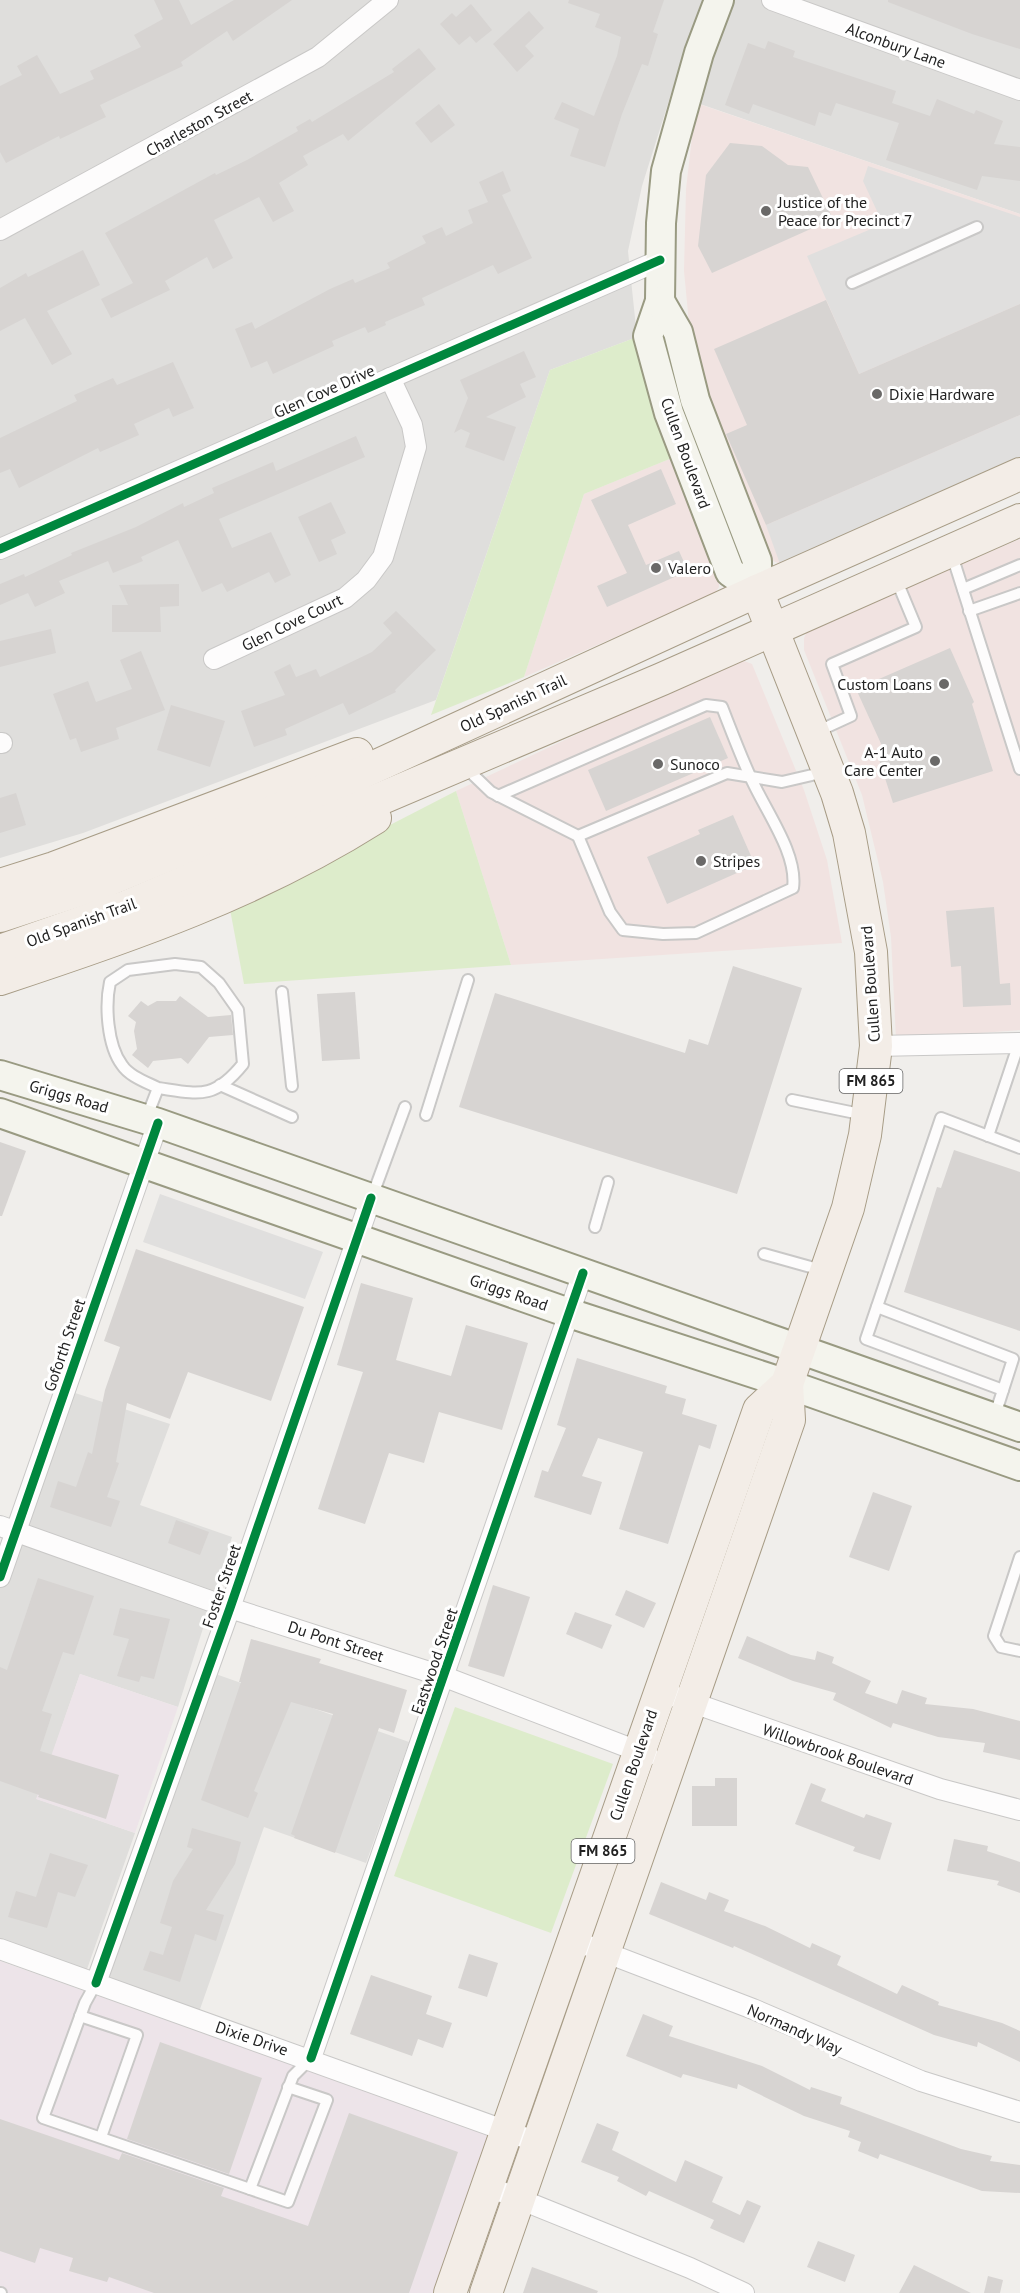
<svg xmlns="http://www.w3.org/2000/svg" width="1020" height="2293" viewBox="0 0 1020 2293" font-family="'PT Sans',sans-serif">
	<style>
		.residential { fill: #dfdedc }
		.commercial { fill: #f1e3e1 }
		.industrial { fill: #ede4e9 }
		.grass { fill: #ddeccb }
		.parking { fill: #e0dfde }
		.building { fill: #d7d4d2 }
		.lines { fill: none; stroke-linecap: round; stroke-linejoin: round }
		.lane-casing { stroke: #c9c8c7; stroke-width: 14 }
		.street-casing { stroke: #c9c8c7; stroke-width: 22 }
		.secondary-casing { stroke: #999a82; stroke-width: 32 }
		.primary-casing { stroke: #a79c86; stroke-width: 34 }
		.lane { stroke: #fdfcfc; stroke-width: 10 }
		.street { stroke: #fdfcfc; stroke-width: 20 }
		.secondary { stroke: #f4f4ed; stroke-width: 28 }
		.primary { stroke: #f3ede7; stroke-width: 32 }
		.cycleway-casing { stroke: #fff; stroke-width: 13 }
		.cycleway { stroke: #00873e; stroke-width: 9 }
		.poi-dot { fill: #6a6968; stroke: #fff; stroke-width: 2 }
		.labels { text-anchor: middle; stroke-width: 6; stroke-linejoin: round; paint-order: stroke }
		.shield { fill: #fff; stroke: #646464; stroke-width: 1.5 }
		.shield-label { font-size: 15px; font-weight: bold; fill: #222 }
		.street-label { font-size: 16px; fill: #222; stroke: #fff }
		.poi-label { font-size: 16px; fill: #222; stroke: #fff; text-anchor: start }
	</style>
	<rect width="100%" height="100%" fill="#f0eeeb"/>
	<!-- residential -->
	<g class="residential">
		<polygon points="0,0 1020,0 1020,214 671,94 642,186 628,251 637,337 550,370 436,700 83,833 0,858"/>
		<polygon points="69,1391 170,1424 140,1505 232,1537 178,1707 80,1674 37,1799 135,1833 86,1972 0,1941 0,1587"/>
		<polygon points="210,1672 409,1742 366,1863 264,1827 199,2012 102,1978"/>
	</g>
	<!-- commercial -->
	<g class="commercial">
		<polygon points="699,104 1020,214 1020,459 780,564 771,560 714,423 691,344 684,271 686,189 692,137"/>
		<polygon points="672,458 719,578 719,587 714,594 524,677 584,494"/>
		<polygon points="1020,539 1020,1030 896,1039 891,937 883,882 862,795 804,650 804,638 809,627 831,615 925,580"/>
		<polygon points="744,661 752,664 804,790 827,860 842,943 511,965 456,791 714,670"/>
	</g>
	<!-- industrial -->
	<g class="industrial">
		<polygon points="80,1674 178,1707 135,1833 36,1799"/>
		<polygon points="0,1961 491,2135 435,2293 0,2293"/>
	</g>
	<!-- grass -->
	<g class="grass">
		<polygon points="637,337 651,404 672,458 584,494 524,677 431,715 550,370"/>
		<polygon points="456,791 511,965 244,984 229,904 262,891"/>
		<polygon points="455,1707 613,1764 551,1933 394,1876"/>
	</g>
	<!-- parking -->
	<g class="parking">
		<polygon points="868,166 1020,217 1020,304 859,374 807,256 883,224 863,181"/>
		<polygon points="1020,415 1020,459 780,564 766,525"/>
		<polygon points="160,1194 323,1252 305,1299 143,1242"/>
	</g>
	<!-- building -->
	<g class="building">
		<polygon points="154,0 179,0 191,25 234,0 292,0 233,41 227,31 181,62 183,66 100,105 106,117 60,139 59,136 6,163 0,152 0,86 22,75 17,66 37,55 60,94 94,79 90,71 141,47 134,35 163,19"/>
		<polygon points="569,0 664,0 653,32 658,34 648,66 642,64 622,114 605,167 570,156 579,129 554,119 562,102 594,116 617,56 621,37 595,27 600,14 568,3"/>
		<polygon points="888,0 1020,0 1020,49 972,34 888,2"/>
		<polygon points="471,4 492,30 476,43 470,36 459,45 440,24 452,13 456,17"/>
		<polygon points="529,11 544,28 525,46 534,56 517,72 493,44"/>
		<polygon points="768,41 795,51 793,57 896,91 892,103 930,116 937,99 974,114 976,110 1003,121 994,144 1020,147 1020,181 982,176 977,190 886,160 899,123 836,103 831,116 819,112 815,126 753,104 749,114 725,105 748,43 765,49"/>
		<polygon points="419,48 436,69 348,141 343,134 303,156 308,165 279,183 294,211 273,222 259,197 214,220 233,258 213,269 207,257 165,281 170,290 111,318 101,299 133,283 105,233 215,173 216,175 247,160 298,131 296,127 310,119 312,122 394,72 392,69"/>
		<polygon points="439,104 455,125 431,143 415,123"/>
		<polygon points="730,143 762,146 788,165 808,167 833,219 712,273 698,246 706,175"/>
		<polygon points="503,171 511,191 502,195 532,258 498,274 493,265 422,298 425,305 385,322 386,325 368,333 365,327 332,341 334,346 273,374 267,361 251,368 235,329 252,322 255,329 330,289 353,279 355,283 390,268 387,263 426,243 422,236 442,227 446,236 473,223 468,210 488,202 479,182"/>
		<polygon points="83,250 100,285 47,311 72,354 52,365 25,318 0,331 0,288 26,273 28,277"/>
		<polygon points="826,300 859,374 1020,304 1020,415 766,525 726,434 747,425 714,349"/>
		<polygon points="524,351 536,377 520,384 526,397 486,417 516,427 504,461 465,447 470,433 461,429 454,433 468,398 460,380"/>
		<polygon points="173,362 194,408 173,417 169,408 134,424 139,435 100,452 98,448 19,488 10,469 0,473 0,438 77,401 74,395 113,378 117,385"/>
		<polygon points="356,436 365,457 219,519 232,548 271,532 291,575 275,583 269,572 227,592 222,583 202,592 178,540 141,557 143,561 113,573 108,561 59,581 65,593 35,607 28,593 0,605 0,584 24,574 25,577 72,555 71,553 136,527 183,503 184,507 214,493 212,488 273,462 276,471"/>
		<polygon points="661,469 676,504 628,525 646,565 679,551 688,571 607,607 597,586 627,573 591,500"/>
		<polygon points="331,502 346,533 331,540 337,554 319,562 298,517"/>
		<polygon points="179,584 179,606 160,607 161,632 112,632 112,605 128,605 119,585"/>
		<polygon points="396,611 436,650 395,690 396,692 349,715 343,703 285,729 287,735 254,747 241,711 285,695 274,672 290,664 296,677 316,669 320,677 372,652 392,633 383,623"/>
		<polygon points="51,629 56,653 0,667 0,641"/>
		<polygon points="950,648 974,702 972,704 993,771 893,803 876,750 883,748 856,689"/>
		<polygon points="141,651 165,710 116,728 119,739 81,752 76,738 70,740 53,694 88,681 96,702 132,689 120,660"/>
		<polygon points="171,705 225,721 210,767 157,750"/>
		<polygon points="710,717 728,758 606,811 588,770"/>
		<polygon points="16,793 26,825 0,833 0,798"/>
		<polygon points="733,815 755,865 667,904 647,857 700,834 698,830"/>
		<polygon points="994,907 1000,984 1010,983 1011,1005 963,1007 961,966 951,967 946,911"/>
		<polygon points="733,966 802,988 737,1194 459,1107 495,993 685,1053 689,1039 708,1045"/>
		<polygon points="355,992 360,1059 322,1061 317,994"/>
		<polygon points="180,996 208,1017 231,1015 233,1035 209,1037 188,1064 181,1058 153,1061 148,1068 132,1055 137,1049 134,1031 136,1022 128,1016 141,1001 148,1006 157,1001 176,1001"/>
		<polygon points="0,1142 26,1151 2,1216 0,1216"/>
		<polygon points="954,1150 1020,1172 1020,1331 904,1292 937,1187 941,1188"/>
		<polygon points="136,1249 304,1307 271,1401 188,1372 170,1419 127,1403 116,1462 119,1463 107,1497 120,1501 111,1527 50,1507 58,1481 76,1487 88,1452 92,1454 105,1390 120,1347 104,1341"/>
		<polygon points="361,1283 413,1298 396,1360 451,1376 466,1325 528,1343 502,1430 439,1412 424,1463 389,1453 365,1524 318,1509 363,1372 337,1365"/>
		<polygon points="577,1358 667,1386 665,1393 686,1399 682,1414 717,1425 710,1449 699,1445 668,1544 619,1529 643,1452 598,1438 582,1476 602,1482 591,1515 534,1497 542,1470 548,1472 566,1428 557,1425"/>
		<polygon points="873,1492 912,1506 889,1571 849,1557"/>
		<polygon points="176,1520 209,1532 200,1555 168,1543"/>
		<polygon points="38,1578 94,1596 74,1655 63,1652 42,1711 52,1714 40,1751 119,1775 106,1819 38,1797 39,1795 0,1781 0,1667 7,1670"/>
		<polygon points="493,1585 530,1597 504,1677 468,1666"/>
		<polygon points="626,1590 656,1603 644,1628 615,1615"/>
		<polygon points="120,1608 170,1619 154,1679 141,1676 139,1682 117,1676 129,1639 113,1635"/>
		<polygon points="575,1612 612,1625 602,1649 566,1634"/>
		<polygon points="747,1636 791,1655 815,1660 817,1651 834,1657 832,1663 871,1681 865,1693 897,1704 902,1690 927,1698 925,1704 973,1709 1020,1721 1020,1760 983,1752 985,1743 938,1737 893,1723 891,1728 833,1700 836,1693 793,1681 738,1658"/>
		<polygon points="251,1639 321,1659 319,1663 407,1690 394,1733 379,1728 335,1853 294,1838 295,1836 291,1834 333,1714 291,1702 254,1791 258,1793 248,1818 201,1800 241,1682 239,1682"/>
		<polygon points="715,1778 737,1778 737,1826 692,1826 692,1786 715,1786"/>
		<polygon points="811,1783 826,1789 821,1801 864,1818 866,1814 892,1823 880,1860 853,1851 855,1847 795,1824"/>
		<polygon points="192,1828 241,1842 235,1864 206,1910 224,1915 216,1941 195,1934 180,1982 143,1970 150,1951 163,1955 172,1927 160,1923 173,1881 193,1849 187,1847"/>
		<polygon points="954,1839 988,1846 987,1851 1020,1862 1020,1893 997,1885 999,1881 947,1871"/>
		<polygon points="50,1853 88,1865 75,1897 58,1892 47,1928 8,1917 16,1891 36,1897"/>
		<polygon points="661,1882 706,1900 709,1892 729,1900 724,1911 765,1926 810,1948 812,1943 841,1956 837,1965 897,1994 902,1985 939,2002 938,2005 1002,2023 1020,2031 1020,2062 978,2042 977,2047 934,2035 734,1946 733,1948 649,1914"/>
		<polygon points="469,1954 498,1963 487,1997 458,1988"/>
		<polygon points="371,1975 432,1996 426,2014 452,2023 443,2048 418,2039 412,2056 350,2034"/>
		<polygon points="643,2014 673,2026 669,2036 762,2066 810,2090 811,2087 842,2097 840,2104 961,2149 992,2156 990,2161 1020,2165 1020,2193 982,2191 880,2154 878,2159 858,2151 861,2142 848,2137 850,2131 804,2116 738,2084 737,2089 683,2074 681,2078 626,2056"/>
		<polygon points="160,2042 262,2078 229,2174 127,2139"/>
		<polygon points="349,2113 458,2152 409,2293 154,2293 109,2277 107,2282 69,2271 73,2258 40,2248 35,2263 0,2251 0,2119 119,2160 122,2153 224,2188 221,2196 308,2226"/>
		<polygon points="597,2123 619,2132 612,2150 676,2182 685,2160 723,2177 712,2202 740,2215 747,2200 761,2206 744,2243 710,2228 714,2220 649,2191 646,2196 617,2181 619,2177 581,2162"/>
		<polygon points="818,2241 855,2255 845,2282 807,2267"/>
		<polygon points="914,2265 971,2293 899,2293"/>
		<polygon points="532,2267 598,2291 597,2293 523,2293"/>
		<polygon points="988,2276 1003,2280 1000,2293 984,2293"/>
	</g>
	<g class="lines">
		<defs>
			<g id="lane">
				<polyline points="852,283 977,227"/>
				<polyline points="951,552 1020,769"/>
				<polyline points="963,589 1020,565"/>
				<polyline points="969,611 1020,593"/>
				<polyline points="814,733 851,716 832,664 916,627 896,579"/>
				<polyline points="465,767 491,792 578,836 727,773 782,782 825,772"/>
				<path d="M498,796L706,705L722,707C731,730 740,754 750,776C764,809 798,853 793,888L696,933L663,934L623,930L610,912L578,836"/>
				<polyline points="282,992 292,1086"/>
				<polyline points="220,1085 292,1117"/>
				<polyline points="792,1100 865,1115"/>
				<polyline points="426,1115 468,980"/>
				<path d="M146,1119L158,1088C199,1094 214,1100 243,1064L238,1010L219,983L201,967L175,964L128,970L110,982C105,1005 107,1045 122,1065C129,1076 146,1082 158,1088"/>
				<polyline points="988,1136 1019,1043"/>
				<polyline points="372,1197 405,1107"/>
				<polyline points="595,1227 608,1182"/>
				<polyline points="764,1254 825,1271"/>
				<polyline points="877,1307 1013,1359 994,1418"/>
				<polyline points="1003,1390 866,1339 941,1118 1020,1148"/>
				<polyline points="1020,1557 994,1636 1001,1647 1020,1651"/>
				<polyline points="96,1983 85,2003 43,2118 250,2189 293,2076 311,2058"/>
				<polyline points="80,2016 137,2035 101,2137"/>
				<polyline points="250,2189 288,2202 327,2100 288,2087"/>
				<polyline points="0,2293 1,2293"/>
			</g>
			<g id="street">
				<polyline points="772,0 1020,90"/>
				<polyline points="0,230 318,57 388,0"/>
				<polyline points="0,549 660,260"/>
				<polyline points="214,659 345,598 366,580 383,557 416,447 412,425 390,378"/>
				<polyline points="0,743 2,743"/>
				<polyline points="876,1046 1020,1043"/>
				<polyline points="0,1526 230,1608 445,1677 648,1755"/>
				<polyline points="0,1577 158,1123"/>
				<polyline points="659,1691 940,1789 1020,1810"/>
				<polyline points="573,1940 753,2009 921,2081 1020,2112"/>
				<polyline points="0,1949 537,2142"/>
				<polyline points="96,1983 230,1608 371,1198"/>
				<polyline points="311,2058 583,1273"/>
				<polyline points="487,2186 690,2268 744,2293"/>
			</g>
			<g id="secondary">
				<polyline points="719,0 699,53 666,171 661,223 660,301 648,336 669,413 730,572 757,591"/>
				<polyline points="660,301 678,332 695,400 757,561 757,591"/>
				<polyline points="0,1075 158,1123 1020,1427"/>
				<polyline points="0,1113 569,1313 787,1384 1020,1466"/>
			</g>
			<g id="primary">
				<polyline points="0,885 54,868 357,754"/>
				<polyline points="0,916 101,883 322,791 757,591 1020,474"/>
				<polyline points="0,951 128,906 662,679 1020,520"/>
				<path d="M0,979C131,936 258,892 375,818"/>
				<polyline points="450,2293 759,1410 787,1384"/>
				<polyline points="486,2293 789,1420 787,1384 848,1208 865,1135 876,1046 871,952 849,833 837,793 757,591"/>
			</g>
		</defs>
		<!-- lane casing -->
		<use href="#lane" class="lane-casing"/>
		<!-- street casing -->
		<use href="#street" class="street-casing"/>
		<!-- secondary casing -->
		<use href="#secondary" class="secondary-casing"/>
		<!-- primary casing -->
		<use href="#primary" class="primary-casing"/>
		<!-- lane -->
		<use href="#lane" class="lane"/>
		<!-- street -->
		<use href="#street" class="street"/>
		<!-- secondary -->
		<use href="#secondary" class="secondary"/>
		<!-- primary -->
		<use href="#primary" class="primary"/>
		<defs>
			<g id="cycleway">
				<polyline points="0,549 660,260"/>
				<polyline points="0,1577 158,1123"/>
				<polyline points="96,1983 230,1608 371,1198"/>
				<polyline points="311,2058 583,1273"/>
			</g>
		</defs>
		<!-- cycleway casing -->
		<use href="#cycleway" class="cycleway-casing"/>
		<!-- cycleway -->
		<use href="#cycleway" class="cycleway"/>
	</g>
	<!-- markers -->
	<g class="poi-dot">
		<circle cx="766" cy="211" r="6"/>
		<circle cx="877" cy="394" r="6"/>
		<circle cx="656" cy="568" r="6"/>
		<circle cx="944" cy="684" r="6"/>
		<circle cx="935" cy="761" r="6"/>
		<circle cx="658" cy="764" r="6"/>
		<circle cx="701" cy="861" r="6"/>
	</g>
	<g class="labels">
		<!-- shield labels -->
		<g class="shield">
			<rect x="839.5" y="1069" width="63" height="24" rx="4.5"/>
			<rect x="571.5" y="1839" width="63" height="24" rx="4.5"/>
		</g>
		<g class="shield-label">
			<text x="871" y="1086">FM 865</text>
			<text x="603" y="1856">FM 865</text>
		</g>
		<!-- street labels -->
		<g class="street-label">
			<text transform="translate(896 45) rotate(20)" y="6">Alconbury Lane</text>
			<text transform="translate(199 123) rotate(-29)" y="6">Charleston Street</text>
			<text transform="translate(324 391) rotate(-24)" y="6">Glen Cove Drive</text>
			<text transform="translate(686 453) rotate(70)" y="6">Cullen Boulevard</text>
			<text transform="translate(292 622) rotate(-26)" y="6">Glen Cove Court</text>
			<text transform="translate(513 703) rotate(-25)" y="6">Old Spanish Trail</text>
			<text transform="translate(81 922) rotate(-20)" y="6">Old Spanish Trail</text>
			<text transform="translate(870 984) rotate(-94)" y="6">Cullen Boulevard</text>
			<text transform="translate(69 1096) rotate(16)" y="6">Griggs Road</text>
			<text transform="translate(509 1292) rotate(19)" y="6">Griggs Road</text>
			<text transform="translate(64 1345) rotate(-71)" y="6">Goforth Street</text>
			<text transform="translate(221 1586) rotate(-71)" y="6">Foster Street</text>
			<text transform="translate(336 1641) rotate(18)" y="6">Du Pont Street</text>
			<text transform="translate(434 1661) rotate(-71)" y="6">Eastwood Street</text>
			<text transform="translate(838 1754) rotate(19)" y="6">Willowbrook Boulevard</text>
			<text transform="translate(633 1765) rotate(-71)" y="6">Cullen Boulevard</text>
			<text transform="translate(795 2029) rotate(24)" y="6">Normandy Way</text>
			<text transform="translate(252 2038) rotate(19)" y="6">Dixie Drive</text>
		</g>
		<!-- poi labels -->
		<g class="poi-label">
			<text x="778" y="208">Justice of the<tspan x="778" dy="18">Peace for Precinct 7</tspan></text>
			<text x="889" y="400">Dixie Hardware</text>
			<text x="668" y="574">Valero</text>
			<text x="932" y="690" text-anchor="end">Custom Loans</text>
			<text x="923" y="758" text-anchor="end">A-1 Auto<tspan x="923" dy="18">Care Center</tspan></text>
			<text x="670" y="770">Sunoco</text>
			<text x="713" y="867">Stripes</text>
		</g>
	</g>
</svg>
